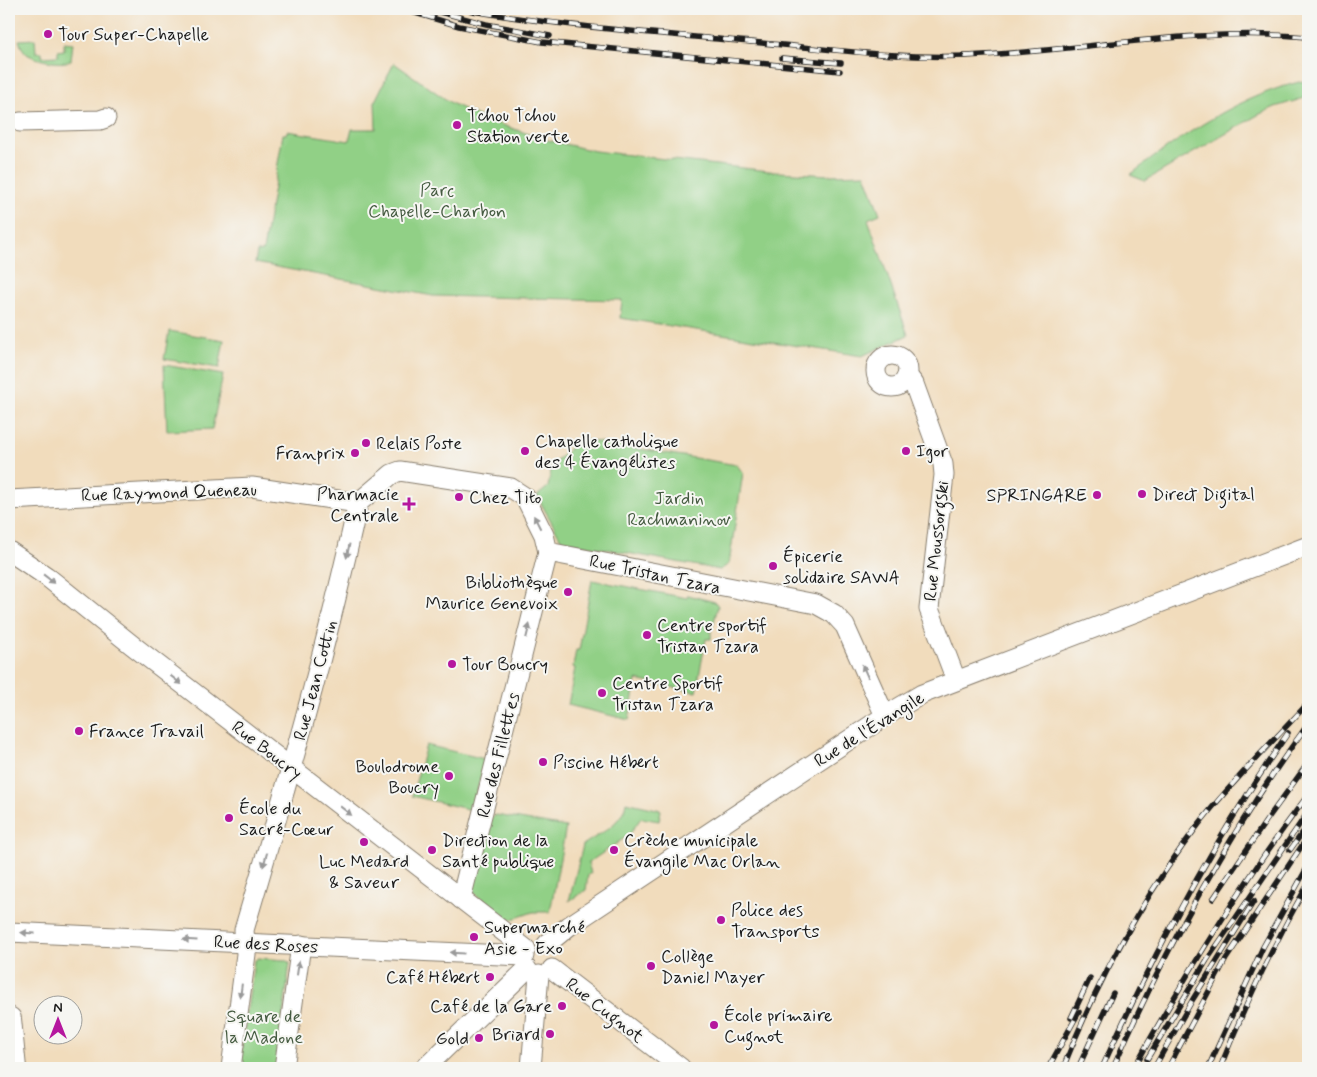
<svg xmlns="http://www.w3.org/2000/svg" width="1317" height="1077" viewBox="0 0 1317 1077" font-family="Mynerve,sans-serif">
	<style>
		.green { fill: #91d086; stroke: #567651 }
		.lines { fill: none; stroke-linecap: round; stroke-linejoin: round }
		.minor-casing { stroke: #867c6c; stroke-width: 21 }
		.major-casing { stroke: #867c6c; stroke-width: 26 }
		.minor { stroke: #fff; stroke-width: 19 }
		.major { stroke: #fff; stroke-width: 24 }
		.rail-casing { stroke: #1c1c1c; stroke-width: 5.5 }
		.rail { stroke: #f6f6f2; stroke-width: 4; stroke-dasharray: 11; stroke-linecap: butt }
		.oneway { fill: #999 }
		.poi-dot { fill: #b5179e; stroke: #f6f6f2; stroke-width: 2 }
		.labels { text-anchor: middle; stroke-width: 4; stroke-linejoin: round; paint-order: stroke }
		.poi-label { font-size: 18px; fill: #1c1c1c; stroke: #f6f6f2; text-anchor: start }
		.park-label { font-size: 18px; fill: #455b41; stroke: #f6f6f2 }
		.street-label { font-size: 18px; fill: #1c1c1c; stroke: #f6f6f2 }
	</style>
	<rect width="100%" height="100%" fill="#f6f6f2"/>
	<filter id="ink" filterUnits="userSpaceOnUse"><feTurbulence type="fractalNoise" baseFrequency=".02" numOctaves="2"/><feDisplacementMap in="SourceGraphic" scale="10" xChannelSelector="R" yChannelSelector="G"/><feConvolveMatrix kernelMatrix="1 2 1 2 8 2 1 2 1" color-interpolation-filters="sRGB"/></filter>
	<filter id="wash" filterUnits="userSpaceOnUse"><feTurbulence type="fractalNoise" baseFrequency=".0096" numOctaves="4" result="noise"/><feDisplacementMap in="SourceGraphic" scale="20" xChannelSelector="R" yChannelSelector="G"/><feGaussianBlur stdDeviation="1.12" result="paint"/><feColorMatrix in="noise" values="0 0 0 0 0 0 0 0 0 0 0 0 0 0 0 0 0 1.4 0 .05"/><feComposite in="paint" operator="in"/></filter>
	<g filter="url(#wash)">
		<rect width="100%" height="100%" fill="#f1dcbc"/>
		<!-- green -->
		<g class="green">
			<path d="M35,39L36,52H42V57L58,56V51L64,50V42L73,43L71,60C63,66 36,60 27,54C23,50 20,45 19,40Z"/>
			<polygon points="394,63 451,103 485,119 543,139 595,151 778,172 830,175 865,174 880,214 868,219 908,335 862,356 620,318 622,300 433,296 255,263 257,252 263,251 283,134 286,134 287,131 349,141 352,129 376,129 375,101"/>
			<path d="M1308,80V97L1275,107L1258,115L1145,181L1130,175C1184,134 1241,94 1308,80Z"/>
			<polygon points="169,331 224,340 219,368 164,359"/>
			<polygon points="164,365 223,375 212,429 167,431"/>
			<polygon points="580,439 737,465 743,473 729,564 720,570 562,541 537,496 548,487 552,465"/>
			<polygon points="592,580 687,598 688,595 715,602 718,606 713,626 711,626 711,639 706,639 696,692 636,680 629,720 568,705 575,668 573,667 576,650 579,650"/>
			<polygon points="426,745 485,759 472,810 412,796"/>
			<path d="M626,802L661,810L659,821L641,818L629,835L588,863L591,873L588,875L586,890L569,901L583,845C600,833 623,824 626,802Z"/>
			<polygon points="496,815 566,827 550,912 533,912 510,920 470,890 488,820"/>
			<polygon points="258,958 285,960 290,963 276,1068 239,1068 254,961"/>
		</g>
	</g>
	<g filter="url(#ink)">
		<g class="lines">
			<defs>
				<g id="minor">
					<polyline points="20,122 100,120 106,118"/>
					<circle cx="892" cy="371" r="16"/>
					<polyline points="907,375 914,384 943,464 944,475 929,609 956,680"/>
					<polyline points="9,500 252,487 358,503"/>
					<polyline points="358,503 392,474 400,471 511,488 525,497 544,535 548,552 816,604 834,614 845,626 885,716"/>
					<polyline points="9,551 46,576 132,645 526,949"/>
					<polyline points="461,899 548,552"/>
					<polyline points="9,932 524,956"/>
					<polyline points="547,944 569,926 885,716 922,694 1308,546"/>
					<polyline points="552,969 681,1068"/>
					<path d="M231,1068L246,954L244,930C286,788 327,647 358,503"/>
					<polyline points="284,1068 301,945"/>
					<polyline points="425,1068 527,969"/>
					<polyline points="531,1068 539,975"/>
				</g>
				<polyline id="major" points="9,1019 14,1068"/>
			</defs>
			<!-- minor casing -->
			<use href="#minor" class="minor-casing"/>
			<!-- major casing -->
			<use href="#major" class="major-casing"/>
			<!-- minor -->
			<use href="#minor" class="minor"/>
			<!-- major -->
			<use href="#major" class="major"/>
			<defs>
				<g id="rail">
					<polyline points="402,9 459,26 542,42 840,71"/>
					<polyline points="428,9 486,24 550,36"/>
					<path d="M461,9C557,26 653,33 750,42C822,48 895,59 967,56C1081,51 1194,27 1308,37"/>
					<polyline points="782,58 841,63"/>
					<polyline points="1290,850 1308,825"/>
					<polyline points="1213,899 1266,821 1308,763"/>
					<polyline points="1071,1018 1090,978"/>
					<polyline points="1147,1059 1207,960 1308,812"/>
					<polyline points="1048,1068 1079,1012"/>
					<path d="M1063,1068C1098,980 1141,899 1199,824C1232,781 1272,743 1308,703"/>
					<polyline points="1078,1068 1113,993"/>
					<path d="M1102,1068C1154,952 1215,838 1288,733"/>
					<path d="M1113,1068C1166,947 1230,831 1308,724"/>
					<path d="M1134,1068C1186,974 1243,881 1308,795"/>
					<polyline points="1154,1068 1193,999 1254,901"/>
					<polyline points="1168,1068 1226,959 1303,844"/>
					<polyline points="1208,1068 1263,947 1308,866"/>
					<path d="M1220,1068C1245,1005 1274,943 1308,884"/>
				</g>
			</defs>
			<!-- rail casing -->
			<use href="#rail" class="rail-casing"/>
			<!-- rail -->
			<use href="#rail" class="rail"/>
		</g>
		<!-- one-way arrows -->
		<defs><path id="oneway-solid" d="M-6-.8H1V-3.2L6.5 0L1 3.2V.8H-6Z" transform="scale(1.25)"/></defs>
		<g class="oneway">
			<use href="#oneway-solid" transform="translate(537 522) rotate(-117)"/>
			<use href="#oneway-solid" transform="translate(348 551) rotate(102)"/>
			<use href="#oneway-solid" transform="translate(49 579) rotate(38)"/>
			<use href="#oneway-solid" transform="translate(528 631) rotate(-76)"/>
			<use href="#oneway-solid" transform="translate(865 671) rotate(-114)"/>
			<use href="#oneway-solid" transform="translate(176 680) rotate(38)"/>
			<use href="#oneway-solid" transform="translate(346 811) rotate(38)"/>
			<use href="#oneway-solid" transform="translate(265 860) rotate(106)"/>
			<use href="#oneway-solid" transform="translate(28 933) rotate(-177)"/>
			<use href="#oneway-solid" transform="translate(190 940) rotate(-177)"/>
			<use href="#oneway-solid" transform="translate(457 953) rotate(-177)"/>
			<use href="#oneway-solid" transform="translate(298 968) rotate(-82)"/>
			<use href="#oneway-solid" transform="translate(241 991) rotate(97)"/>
		</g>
	</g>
	<!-- markers -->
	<g class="poi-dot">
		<circle cx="48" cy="34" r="5"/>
		<circle cx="457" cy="125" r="5"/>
		<circle cx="366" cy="443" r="5"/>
		<circle cx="525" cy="451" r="5"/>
		<circle cx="906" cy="451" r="5"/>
		<circle cx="355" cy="453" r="5"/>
		<circle cx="1142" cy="494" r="5"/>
		<circle cx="1097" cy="495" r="5"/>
		<circle cx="459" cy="497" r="5"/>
		<path d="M406.5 496.5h5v5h5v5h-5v5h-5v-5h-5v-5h5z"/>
		<circle cx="773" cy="566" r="5"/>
		<circle cx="568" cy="592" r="5"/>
		<circle cx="647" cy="635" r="5"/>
		<circle cx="452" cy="664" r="5"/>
		<circle cx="602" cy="693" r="5"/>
		<circle cx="79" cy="731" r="5"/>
		<circle cx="543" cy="762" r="5"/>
		<circle cx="449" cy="776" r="5"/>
		<circle cx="229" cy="818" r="5"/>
		<circle cx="364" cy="842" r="5"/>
		<circle cx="432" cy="850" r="5"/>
		<circle cx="614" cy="850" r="5"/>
		<circle cx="721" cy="920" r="5"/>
		<circle cx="474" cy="937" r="5"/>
		<circle cx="651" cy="966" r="5"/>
		<circle cx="490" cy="977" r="5"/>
		<circle cx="562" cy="1006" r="5"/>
		<circle cx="714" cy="1025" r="5"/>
		<circle cx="550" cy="1034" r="5"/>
		<circle cx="479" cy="1038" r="5"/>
	</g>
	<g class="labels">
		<!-- poi labels -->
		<g class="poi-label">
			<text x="58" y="40">Tour Super-Chapelle</text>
			<text x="467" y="121">Tchou Tchou<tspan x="467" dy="21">Station verte</tspan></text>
			<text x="535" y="447">Chapelle catholique<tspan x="535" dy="21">des 4 Évangélistes</tspan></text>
			<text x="376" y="449">Relais Poste</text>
			<text x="916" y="457">Igor</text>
			<text x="345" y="459" text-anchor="end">Franprix</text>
			<text x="399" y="500" text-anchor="end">Pharmacie<tspan x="399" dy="21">Centrale</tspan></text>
			<text x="1152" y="500">Direct Digital</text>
			<text x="1087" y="501" text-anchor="end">SPRINGARE</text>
			<text x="469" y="503">Chez Tito</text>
			<text x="783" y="562">Épicerie<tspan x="783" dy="21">solidaire SAWA</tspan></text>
			<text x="558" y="588" text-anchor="end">Bibliothèque<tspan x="558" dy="21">Maurice Genevoix</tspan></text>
			<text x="657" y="631">Centre sportif<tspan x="657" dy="21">Tristan Tzara</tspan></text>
			<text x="462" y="670">Tour Boucry</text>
			<text x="612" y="689">Centre Sportif<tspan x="612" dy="21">Tristan Tzara</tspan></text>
			<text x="89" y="737">France Travail</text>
			<text x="553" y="768">Piscine Hébert</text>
			<text x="439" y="772" text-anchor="end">Boulodrome<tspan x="439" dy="21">Boucry</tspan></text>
			<text x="239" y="814">École du<tspan x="239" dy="21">Sacré-Cœur</tspan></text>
			<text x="442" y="846">Direction de la<tspan x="442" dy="21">Santé publique</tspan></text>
			<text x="624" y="846">Crèche municipale<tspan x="624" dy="21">Évangile Mac Orlan</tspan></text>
			<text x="364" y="867" text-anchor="middle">Luc Medard<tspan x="364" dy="21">&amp; Saveur</tspan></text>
			<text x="731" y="916">Police des<tspan x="731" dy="21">Transports</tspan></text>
			<text x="484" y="933">Supermarché<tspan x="484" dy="21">Asie - Exo</tspan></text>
			<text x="661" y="962">Collège<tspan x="661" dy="21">Daniel Mayer</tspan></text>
			<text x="480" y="983" text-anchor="end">Café Hébert</text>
			<text x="552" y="1012" text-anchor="end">Café de la Gare</text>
			<text x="724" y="1021">École primaire<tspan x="724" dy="21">Cugnot</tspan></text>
			<text x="540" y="1040" text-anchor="end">Briard</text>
			<text x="469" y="1044" text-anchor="end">Gold</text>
		</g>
		<!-- park labels -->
		<g class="park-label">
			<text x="437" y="196">Parc<tspan x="437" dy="21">Chapelle-Charbon</tspan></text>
			<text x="679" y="504">Jardin<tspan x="679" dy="21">Rachmaninov</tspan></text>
			<text x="264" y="1022">Square de<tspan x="264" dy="21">la Madone</tspan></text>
		</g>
		<!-- street labels -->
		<g class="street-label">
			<text transform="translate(169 492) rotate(-2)" y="6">Rue Raymond Queneau</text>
			<text transform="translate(936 541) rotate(-84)" y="6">Rue Moussorgski</text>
			<text transform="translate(655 574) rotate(12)" y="6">Rue Tristan Tzara</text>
			<text transform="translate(315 680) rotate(-75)" y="6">Rue Jean Cottin</text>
			<text transform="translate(869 729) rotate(-32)" y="6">Rue de l'Évangile</text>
			<text transform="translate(267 750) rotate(38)" y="6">Rue Boucry</text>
			<text transform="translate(498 755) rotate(-76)" y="6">Rue des Fillettes</text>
			<text transform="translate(266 944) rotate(3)" y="6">Rue des Roses</text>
			<text transform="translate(605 1010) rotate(38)" y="6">Rue Cugnot</text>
		</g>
	</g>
	<!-- margin -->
	<rect width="1317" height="1077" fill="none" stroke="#f6f6f2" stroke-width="30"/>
	<!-- north arrow -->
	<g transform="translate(58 1020)"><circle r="24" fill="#f6f6f2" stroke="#9f9f9c"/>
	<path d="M0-4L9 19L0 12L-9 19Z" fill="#b5179e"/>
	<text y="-8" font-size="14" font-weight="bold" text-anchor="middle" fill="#1c1c1c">N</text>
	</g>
</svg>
